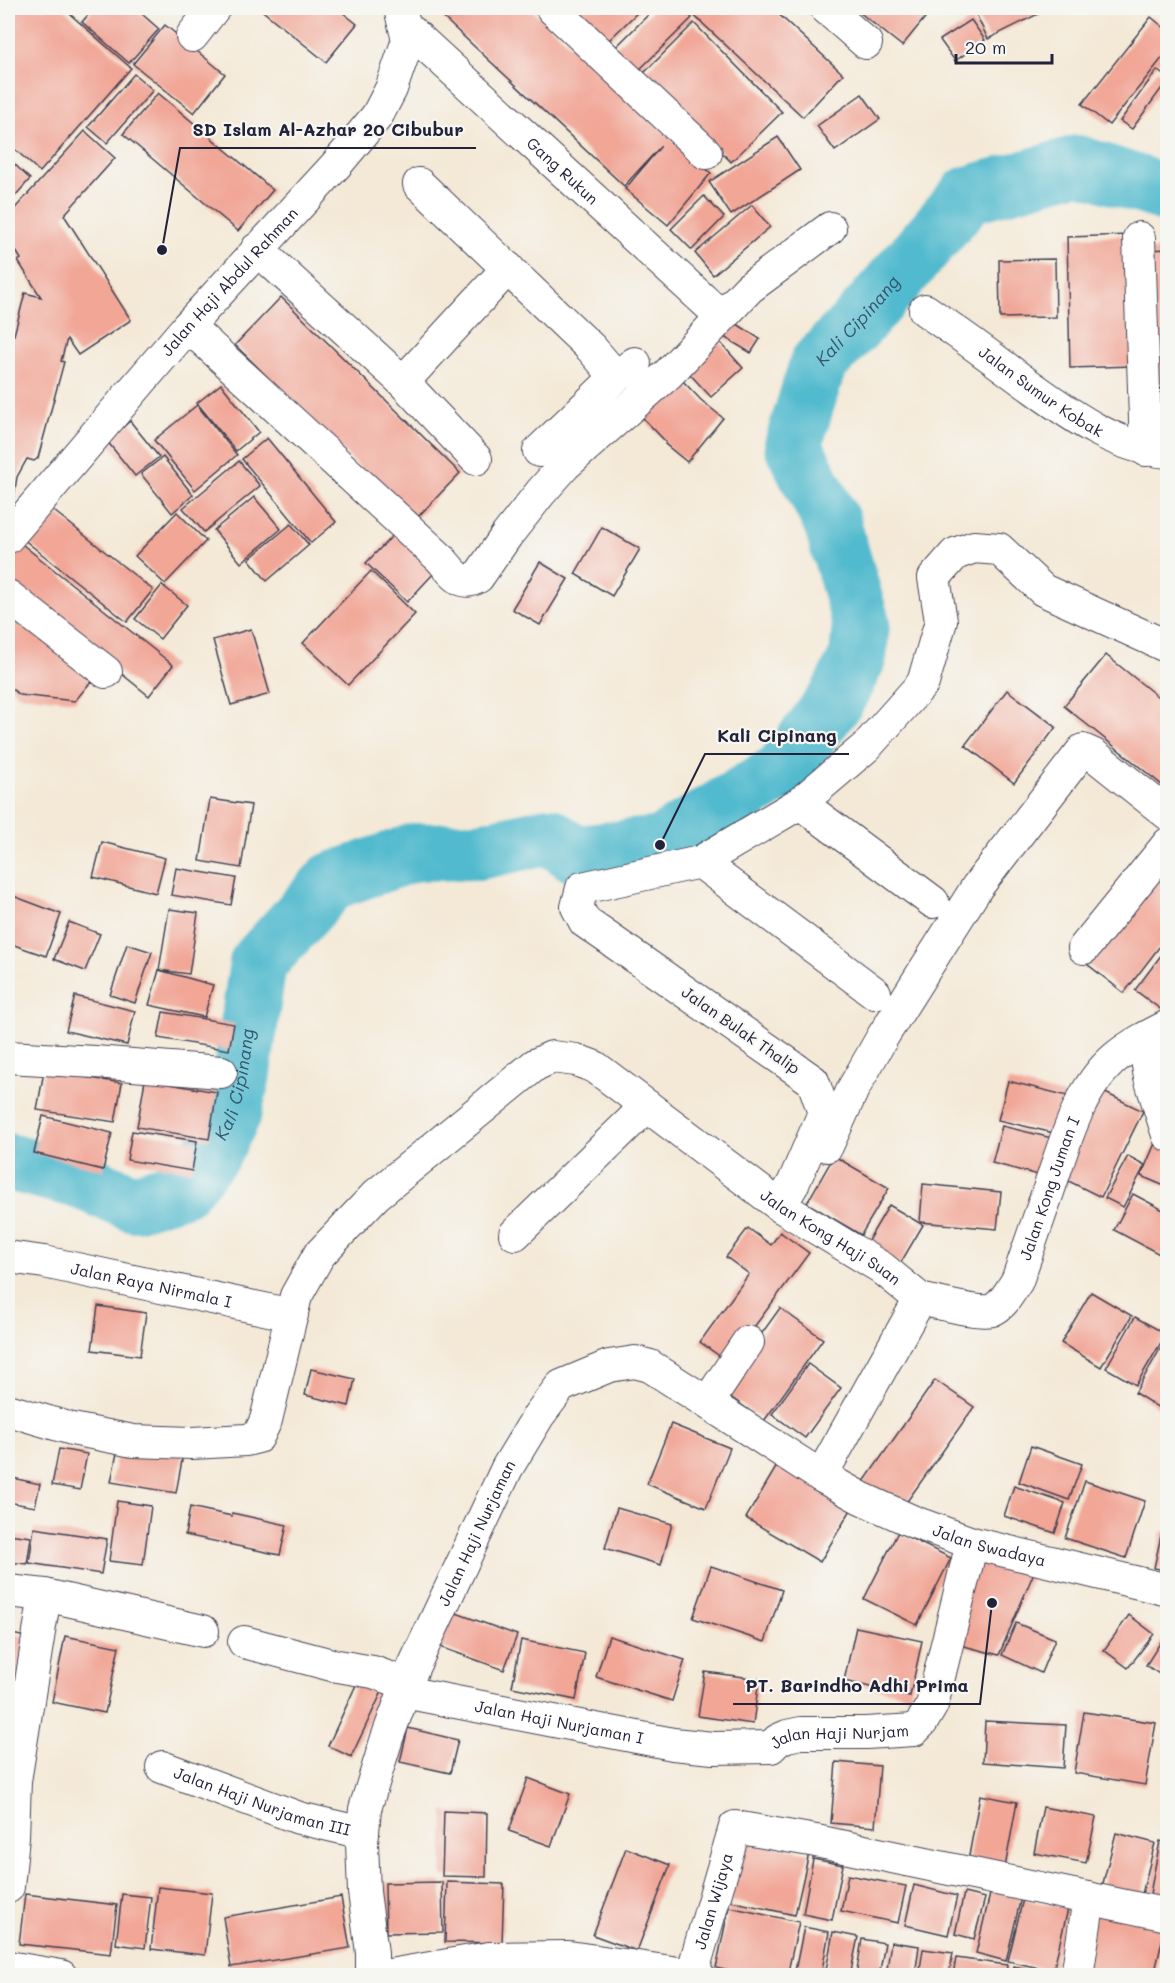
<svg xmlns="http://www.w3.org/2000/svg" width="1175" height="1983" font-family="Mali,sans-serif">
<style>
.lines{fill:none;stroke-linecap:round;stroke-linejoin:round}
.river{stroke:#51bace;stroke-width:58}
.building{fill:#f1a696}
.minor-casing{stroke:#424052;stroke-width:34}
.minor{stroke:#fff;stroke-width:32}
.labels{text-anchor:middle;stroke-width:4.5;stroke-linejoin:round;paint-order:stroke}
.street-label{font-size:16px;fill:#22223b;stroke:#f6f6f2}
.water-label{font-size:18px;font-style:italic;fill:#32576e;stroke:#f6f6f2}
.leader{fill:none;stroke:#22223b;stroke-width:2}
.callout-dot{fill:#22223b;stroke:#f6f6f2;stroke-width:2}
.callout-label{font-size:18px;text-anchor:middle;font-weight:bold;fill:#22223b;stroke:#f6f6f2;stroke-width:4.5;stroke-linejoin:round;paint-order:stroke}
</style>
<rect width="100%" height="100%" fill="#f6f6f2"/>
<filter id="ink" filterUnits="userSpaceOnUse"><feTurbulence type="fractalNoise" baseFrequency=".0167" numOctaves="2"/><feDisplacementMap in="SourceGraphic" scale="12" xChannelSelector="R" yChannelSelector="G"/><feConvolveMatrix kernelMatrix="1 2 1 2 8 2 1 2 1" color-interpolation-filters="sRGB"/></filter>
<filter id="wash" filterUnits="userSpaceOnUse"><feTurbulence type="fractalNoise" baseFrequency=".008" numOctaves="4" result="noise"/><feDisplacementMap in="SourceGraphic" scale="24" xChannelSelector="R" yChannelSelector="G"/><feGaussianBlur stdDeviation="1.35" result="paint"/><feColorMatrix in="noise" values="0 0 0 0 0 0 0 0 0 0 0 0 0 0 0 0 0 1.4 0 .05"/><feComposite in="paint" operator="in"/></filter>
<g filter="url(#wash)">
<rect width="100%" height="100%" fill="#f4e9d7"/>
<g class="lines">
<!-- river -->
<path class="river" id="s1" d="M8,1162L79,1180L134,1203L183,1188L213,1152L232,1115L241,1079L258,963L332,881L415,852L479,851L549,836L575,854L660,845L782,771L837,698L858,657L861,623L832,523L793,445L818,364L864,316L968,195L1078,164L1168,194"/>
</g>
<g id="blocks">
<!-- building -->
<g class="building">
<path d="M8,8H63L131,68L40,172L8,143Z"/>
<path d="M94,8H135L159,29L129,63L82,22Z"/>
<path d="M259,8H337L357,24L326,62Z"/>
<path d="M433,8H530L669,137L711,173L668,225L625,189L661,146L624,186Z"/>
<path d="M573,8H642L607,42Z"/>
<path d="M655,8H682L692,18L636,73L613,50Z"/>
<path d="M686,8H772L843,74L803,117Z"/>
<path d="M854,8H933L902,46Z"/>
<path d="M973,8H1045L1046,10L988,39Z"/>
<path d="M1151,17L1167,30V52L1109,125L1082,104Z"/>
<path d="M971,20L985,40L955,61L940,40Z"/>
<path d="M694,23L782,112L731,162L644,73Z"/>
<path d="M165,25L225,74L194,113L133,64Z"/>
<path d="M1157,70L1167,78V81L1132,129L1120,121Z"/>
<path d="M134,74L153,90L107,143L88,127Z"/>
<path d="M158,93L273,190L238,231L123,134Z"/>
<path d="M862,94L880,119L835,151L817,126Z"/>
<path d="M85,131L115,158L64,215L131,320L78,355L67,339L61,361L64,362L38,458L34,461L27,459L17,477L14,496L8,495V342L10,334L14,335L25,293L41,297L18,261L21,259L8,238V216Z"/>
<path d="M778,137L800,170L731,215L709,182Z"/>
<path d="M8,158L30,179L8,204Z"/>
<path d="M704,196L724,217L692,250L671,229Z"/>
<path d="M752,205L770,227L713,275L695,253Z"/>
<path d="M1130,235L1133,366L1070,368L1067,237Z"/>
<path d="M1167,249V435L1160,436L1150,250Z"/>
<path d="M1055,259L1056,317L1000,318L999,260Z"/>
<path d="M281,297L460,473L414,521L235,345Z"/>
<path d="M734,322L760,339L751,353L724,337Z"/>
<path d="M719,341L743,368L711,397L687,371Z"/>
<path d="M680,378L701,400L723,418L687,462L665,444L666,442L640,415Z"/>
<path d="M221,384L259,432L236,451L197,403Z"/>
<path d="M197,405L237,455L195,490L154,440Z"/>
<path d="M130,421L159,457L135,476L107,441Z"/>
<path d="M267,438L336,522L311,543L242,459Z"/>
<path d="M163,457L193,495L172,513L141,474Z"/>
<path d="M239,461L260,486L204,532L183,508Z"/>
<path d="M254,497L281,529L241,563L214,530Z"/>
<path d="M44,503L153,590L127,622L18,535Z"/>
<path d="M177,512L206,541L165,584L135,556Z"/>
<path d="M291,524L309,545L267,581L249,559Z"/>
<path d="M602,527L640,549L612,596L575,574Z"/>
<path d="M395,533L435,572L407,602L366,563Z"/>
<path d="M13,537L173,665L149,696L8,582V544Z"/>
<path d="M540,562L568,579L540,625L512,609Z"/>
<path d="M371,571L415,614L348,685L303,643Z"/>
<path d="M162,585L187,605L160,639L135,619Z"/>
<path d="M8,604L98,673L75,701L20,695L8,686Z"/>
<path d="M251,629L270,694L231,705L213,640Z"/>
<path d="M1106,655L1167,704V789L1064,706Z"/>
<path d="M1007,690L1056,727L1014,783L965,745Z"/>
<path d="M210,799L251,805L241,868L200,861Z"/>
<path d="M102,842L165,858L156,893L93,877Z"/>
<path d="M1167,851V937L1124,993L1082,960Z"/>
<path d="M176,868L236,878L231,905L171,895Z"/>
<path d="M8,894L61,914L46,956L8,943Z"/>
<path d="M169,909L198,913L189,974L159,970Z"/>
<path d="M69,922L100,934L85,971L54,959Z"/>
<path d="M127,944L152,952L135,1003L110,995Z"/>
<path d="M1165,950L1167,951V1014L1135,990Z"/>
<path d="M159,970L213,985L204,1017L149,1005Z"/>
<path d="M75,996L135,1011L127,1045L66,1031Z"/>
<path d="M163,1012L234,1024L229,1050L158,1038Z"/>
<path d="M44,1071L122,1083L115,1122L37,1110Z"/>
<path d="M145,1080L217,1092L209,1139L137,1127Z"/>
<path d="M1008,1081L1068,1096L1058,1134L998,1120Z"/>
<path d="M1097,1089L1143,1111L1101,1197L1056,1175Z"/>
<path d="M43,1116L112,1133L103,1170L34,1153Z"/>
<path d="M1002,1126L1056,1139L1046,1177L992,1163Z"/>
<path d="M132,1131L197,1141L192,1171L127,1160Z"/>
<path d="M1156,1141L1167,1146V1187L1141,1176Z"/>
<path d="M834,1156L889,1188L861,1235L807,1203Z"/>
<path d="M1128,1156L1145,1165L1123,1207L1105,1198Z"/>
<path d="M923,1184L1001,1192L997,1229L920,1222Z"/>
<path d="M1133,1194L1167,1212V1258L1114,1230Z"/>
<path d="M889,1205L923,1225L900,1264L866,1244Z"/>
<path d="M748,1228L771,1245L780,1232L809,1253L728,1362L700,1342L749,1274L726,1257Z"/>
<path d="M1091,1292L1132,1316L1101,1367L1061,1343Z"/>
<path d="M98,1306L146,1313L140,1356L92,1350Z"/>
<path d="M780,1308L823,1339L764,1421L721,1390Z"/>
<path d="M1135,1317L1166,1334L1136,1385L1106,1368Z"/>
<path d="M1167,1337V1413L1135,1393Z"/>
<path d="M808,1364L841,1388L805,1438L772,1414Z"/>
<path d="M311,1369L355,1379L349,1406L305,1395Z"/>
<path d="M935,1380L974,1407L901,1510L863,1483Z"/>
<path d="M671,1424L730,1448L706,1508L647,1484Z"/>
<path d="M119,1443L183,1455L176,1493L111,1482Z"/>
<path d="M1031,1446L1082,1464L1069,1500L1019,1482Z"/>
<path d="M59,1449L87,1454L80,1490L52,1485Z"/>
<path d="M778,1464L852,1508L820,1562L746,1518Z"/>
<path d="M8,1477L40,1484L35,1507L8,1502Z"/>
<path d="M1085,1481L1145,1501L1126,1558L1065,1538Z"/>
<path d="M1014,1486L1065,1503L1055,1533L1004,1516Z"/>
<path d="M117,1501L151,1506L143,1565L109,1561Z"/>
<path d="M190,1507L232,1516V1513L287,1525L280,1555L185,1535Z"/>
<path d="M617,1508L672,1524L661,1565L605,1548Z"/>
<path d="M34,1528L107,1539L101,1574L29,1563Z"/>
<path d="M1162,1531L1167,1532V1570L1154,1568Z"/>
<path d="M898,1532L951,1558L917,1625L864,1599Z"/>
<path d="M8,1534L31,1537L27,1564L8,1562Z"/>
<path d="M976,1549L1038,1563L999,1655L952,1643Z"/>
<path d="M711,1566L782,1590L765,1642L693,1618Z"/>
<path d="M448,1610L517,1635L504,1670L435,1645Z"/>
<path d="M1129,1615L1154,1634L1128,1668L1104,1650Z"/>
<path d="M1016,1623L1055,1639L1041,1673L1002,1655Z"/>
<path d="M856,1627L922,1641L910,1696L844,1681Z"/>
<path d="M1167,1632V1679L1146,1665Z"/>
<path d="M8,1633L34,1639L25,1684L8,1680Z"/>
<path d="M65,1636L119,1647L105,1713L52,1702Z"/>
<path d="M609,1636L685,1660L672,1701L596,1677Z"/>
<path d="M521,1640L585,1653L576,1700L512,1687Z"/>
<path d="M362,1672L386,1683L351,1757L328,1746Z"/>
<path d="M705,1672L759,1679L753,1724L698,1716Z"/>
<path d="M1084,1712L1156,1723L1145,1785L1074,1773Z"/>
<path d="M985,1721L1066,1725L1063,1768L983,1762Z"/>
<path d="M408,1728L458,1740L450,1773L400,1762Z"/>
<path d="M836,1762L880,1766L875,1827L831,1823Z"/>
<path d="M528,1778L570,1794L551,1846L509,1831Z"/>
<path d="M980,1795L1017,1802L1004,1873L967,1867Z"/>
<path d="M1043,1807L1096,1817L1086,1863L1034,1853Z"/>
<path d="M444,1811L487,1813L486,1877L442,1876Z"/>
<path d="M1116,1833L1155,1843L1141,1898L1102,1887Z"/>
<path d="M744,1839L809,1853L795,1915L730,1901Z"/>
<path d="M1160,1841L1167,1843V1903L1149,1899Z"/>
<path d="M626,1848L670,1865L637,1951L593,1935Z"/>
<path d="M813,1859L843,1865L832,1920L803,1914Z"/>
<path d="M848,1875L906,1886L898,1923L841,1911Z"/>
<path d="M442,1882L443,1932L386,1933L385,1883Z"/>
<path d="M447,1882L504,1884L502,1943L445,1942Z"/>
<path d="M914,1885L957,1896L948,1935L905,1925Z"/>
<path d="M158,1887L212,1893L205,1955L151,1949Z"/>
<path d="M991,1890L1021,1897L1006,1961L976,1953Z"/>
<path d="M964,1893L985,1898L974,1939L955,1934Z"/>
<path d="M25,1894L117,1905L111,1954L19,1944Z"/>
<path d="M122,1894L151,1897L145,1948L116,1944Z"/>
<path d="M341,1897L350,1948L231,1967L223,1917Z"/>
<path d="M1023,1899L1068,1909L1053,1971L1008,1961Z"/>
<path d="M729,1907L799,1922L787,1976H752L716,1968Z"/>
<path d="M1096,1912L1165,1928L1154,1976H1082Z"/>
<path d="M804,1927L829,1932L821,1976H794Z"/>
<path d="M833,1932L858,1937L850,1976H825Z"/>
<path d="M862,1939L885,1943L879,1976H856Z"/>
<path d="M891,1942L919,1946L915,1976H886Z"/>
<path d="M923,1949L953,1953L949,1976H919Z"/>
<path d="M1166,1953L1167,1976H1162Z"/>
<path d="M956,1958L1007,1965L1006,1976H953Z"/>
<path d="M1014,1966L1051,1975L1050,1976H1012Z"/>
</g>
</g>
</g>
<g filter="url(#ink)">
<use href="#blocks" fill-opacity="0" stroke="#424052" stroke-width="1.5"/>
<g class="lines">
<!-- minor casing -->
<g class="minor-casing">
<g id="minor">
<path d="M552,8L706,153"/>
<path d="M826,8L866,43"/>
<path id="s2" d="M405,26L721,316"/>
<path d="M192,36L214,8"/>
<path d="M419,184L591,348L616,377"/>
<path d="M1139,238L1146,450"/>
<path d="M257,249L403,382L476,459"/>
<path id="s3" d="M925,310C958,333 990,356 1022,380C1067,412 1111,447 1168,452"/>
<path d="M188,326L440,558C452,571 460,588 478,577L507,535L541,492L565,465L668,374L749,288L830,228"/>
<path d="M403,382L508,268"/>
<path d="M539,451L616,377L635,363"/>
<path id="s4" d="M8,537L188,326L336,165L377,116L391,89L408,40L400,8"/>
<path d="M8,596L106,672"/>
<path d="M800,803L933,902"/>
<path d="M700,862L875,993"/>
<path d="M1084,948L1168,844"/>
<path d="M1144,1039L1150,1078L1168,1135"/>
<path d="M8,1057L95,1062L221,1072"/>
<path d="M827,1146L853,1089L883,1036L977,887L1083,750L1094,755L1168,814"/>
<path d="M780,1206L793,1184L824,1113L813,1081L585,922L577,907L582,888L700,862L800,803L866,747L923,683L941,621L934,578L955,554L974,547L999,549L1043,590L1168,647"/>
<path d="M515,1234L647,1106"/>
<path id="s5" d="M8,1257L44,1262L292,1315"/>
<path id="s6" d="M920,1299C933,1302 981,1314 992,1310C1004,1305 1010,1291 1017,1281C1028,1249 1039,1218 1050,1186C1065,1142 1079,1088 1116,1057C1132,1044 1150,1035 1168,1026"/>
<path d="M708,1402L748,1342"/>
<path id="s7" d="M8,1410L72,1429L133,1441L192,1443L246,1440L258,1437L266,1420L296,1296L319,1255L376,1195L535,1065L552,1057L576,1060L595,1067L780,1206L882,1268L920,1299L821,1476"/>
<path d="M8,1591L45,1595L203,1631"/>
<path d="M244,1642L332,1665L373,1672L407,1684"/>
<path id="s8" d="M404,1692L673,1744L713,1748L771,1747L778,1740L787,1736L801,1733H866L914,1730L922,1722L932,1705L972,1543"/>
<path id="s9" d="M162,1767L299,1818L363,1833"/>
<path d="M8,1887L13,1837L15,1781L45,1595"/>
<path d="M8,1967L61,1976"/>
<path id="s10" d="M692,1974L735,1827L816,1841L1168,1915"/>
<path id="s11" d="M372,1976V1953L364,1892L362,1843L365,1809L387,1738L413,1668L507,1468L539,1415L561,1386L609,1366L635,1362L650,1366L821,1476L861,1498L914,1522L972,1543L1168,1590"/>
<path d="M384,1976L489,1958L569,1957L699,1976"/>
<path d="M1077,1976L1089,1898"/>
</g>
</g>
<!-- minor -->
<use href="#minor" class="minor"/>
</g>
</g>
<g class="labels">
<!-- street labels -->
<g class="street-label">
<text dy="6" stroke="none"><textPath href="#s2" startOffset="214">Gang Rukun</textPath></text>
<text dy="6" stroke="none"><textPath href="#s4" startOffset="338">Jalan Haji Abdul Rahman</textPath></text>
<text dy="6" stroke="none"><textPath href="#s3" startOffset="142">Jalan Sumur Kobak</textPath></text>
<text transform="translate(741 1030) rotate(35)" y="6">Jalan Bulak Thalip</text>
<text dy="6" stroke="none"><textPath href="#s6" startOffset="210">Jalan Kong Juman I</textPath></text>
<text dy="6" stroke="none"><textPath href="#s7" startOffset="1090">Jalan Kong Haji Suan</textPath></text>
<text dy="6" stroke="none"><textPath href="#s5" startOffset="146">Jalan Raya Nirmala I</textPath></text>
<text dy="6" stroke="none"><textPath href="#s11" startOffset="466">Jalan Haji Nurjaman</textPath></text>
<text dy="6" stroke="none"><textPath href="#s11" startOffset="1116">Jalan Swadaya</textPath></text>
<text dy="6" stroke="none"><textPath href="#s8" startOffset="158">Jalan Haji Nurjaman I</textPath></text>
<text dy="6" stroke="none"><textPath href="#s8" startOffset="444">Jalan Haji Nurjam</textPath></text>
<text dy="6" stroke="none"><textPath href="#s9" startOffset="106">Jalan Haji Nurjaman III</textPath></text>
<text dy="6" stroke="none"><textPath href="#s10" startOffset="76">Jalan Wijaya</textPath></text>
</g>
<!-- water labels -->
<g class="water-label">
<text dy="6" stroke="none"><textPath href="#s1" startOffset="1527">Kali Cipinang</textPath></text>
<text dy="6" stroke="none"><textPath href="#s1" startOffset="303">Kali Cipinang</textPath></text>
</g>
</g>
<!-- callouts -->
<path class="leader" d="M162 250L180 148H476M660 845L705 754H849M992 1603L980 1704H733"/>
<g class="callout-dot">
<circle cx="162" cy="250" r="6"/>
<circle cx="660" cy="845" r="6"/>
<circle cx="992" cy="1603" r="6"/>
</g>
<g class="callout-label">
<text x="328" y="136">SD Islam Al-Azhar 20 Cibubur</text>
<text x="777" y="742">Kali Cipinang</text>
<text x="857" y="1692">PT. Barindho Adhi Prima</text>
</g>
<!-- margin -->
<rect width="1175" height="1983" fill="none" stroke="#f6f6f2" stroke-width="30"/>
<!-- scale -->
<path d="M956 54v9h96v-9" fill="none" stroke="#22223b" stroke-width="3"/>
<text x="965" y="54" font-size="18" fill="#22223b" stroke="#f6f6f2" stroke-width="4.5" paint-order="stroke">20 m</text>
</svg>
